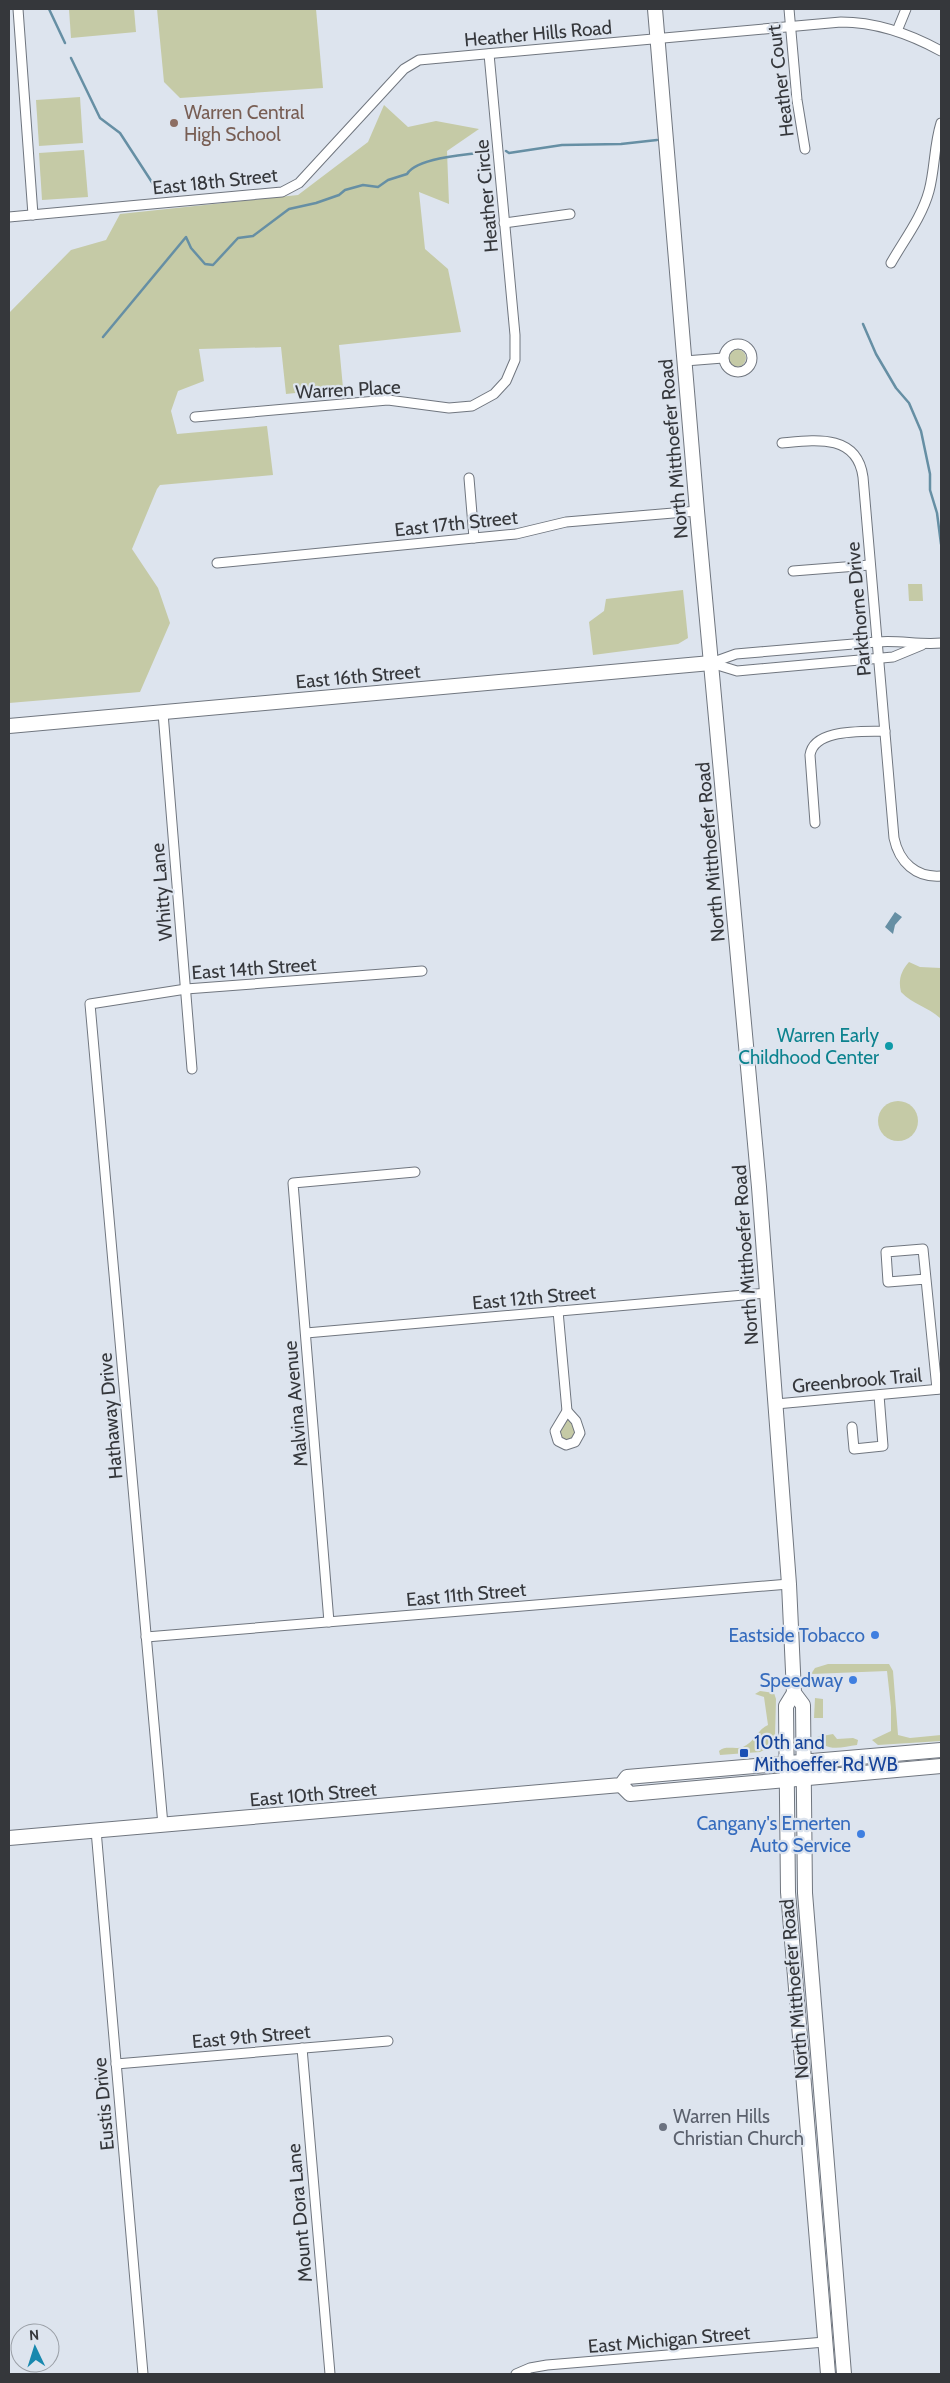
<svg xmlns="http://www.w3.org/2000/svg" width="950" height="2383" font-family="Cabin,sans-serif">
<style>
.green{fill:#c5caa6}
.water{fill:#668fa4}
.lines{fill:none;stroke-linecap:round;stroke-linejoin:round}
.stream{stroke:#668fa4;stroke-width:2.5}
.street-casing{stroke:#70767f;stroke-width:11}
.secondary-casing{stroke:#70767f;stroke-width:16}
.street{stroke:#fff;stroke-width:9}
.secondary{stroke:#fff;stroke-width:14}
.education-dot{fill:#8d6e63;stroke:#dde4ee;stroke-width:2}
.culture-dot{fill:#0f9aa8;stroke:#dde4ee;stroke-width:2}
.shop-dot{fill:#3f7fe0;stroke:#dde4ee;stroke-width:2}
.transit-dot{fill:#1a4fb4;stroke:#dde4ee;stroke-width:2}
.worship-dot{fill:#6b7280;stroke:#dde4ee;stroke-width:2}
.labels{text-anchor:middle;stroke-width:4.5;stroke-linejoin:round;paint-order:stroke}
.street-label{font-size:19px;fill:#35373b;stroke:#dde4ee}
.education-label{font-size:19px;fill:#785e54;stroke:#dde4ee;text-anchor:start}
.culture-label{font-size:19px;fill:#0d838f;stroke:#dde4ee;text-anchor:end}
.shop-label{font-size:19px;fill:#366cbe;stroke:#dde4ee;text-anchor:end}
.transit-label{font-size:19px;fill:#164399;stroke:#dde4ee;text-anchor:start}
.worship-label{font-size:19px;fill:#5b616d;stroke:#dde4ee;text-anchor:start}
</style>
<rect width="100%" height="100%" fill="#dde4ee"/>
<!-- green -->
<g class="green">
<path d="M69,9H134L136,32L71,38Z"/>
<path d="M157,9H316L323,88L180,98L164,82Z"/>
<path d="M80,97L83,143L39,146L36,100Z"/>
<path d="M384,105L408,127L436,121L479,129L447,151L449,204L419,192L425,249L448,269L461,332L339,345L343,388L286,394L281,347L199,349L204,381L178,391L171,411L177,434L267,426L273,475L160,485L157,489L132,549L158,588L170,623L140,692L9,703V313L71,250L106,240L120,214L298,195L368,142Z"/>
<path d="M84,150L88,197L42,200L39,153Z"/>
<circle cx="737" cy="358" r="9"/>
<path d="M908,584H922L923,601H909Z"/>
<path d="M683,590L688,638L678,644L593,655L589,622L604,611L606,599Z"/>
<path d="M909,962L920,967L941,968V1019C929,1007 913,1005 901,992C898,980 901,971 909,962Z"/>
<circle cx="898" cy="1121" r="20"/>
<path d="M567,1415C573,1423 579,1430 572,1440L565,1441L560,1437L559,1431Z"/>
<path d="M828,1664H889L893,1671L898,1735L910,1738L941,1735V1741L878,1745L872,1740L891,1731V1707L887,1671L811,1674L815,1668Z"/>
<path d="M760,1691L774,1693L776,1699L775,1737L768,1748L760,1752L720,1755L719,1751C726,1745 735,1750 743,1747C755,1742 757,1730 768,1725L764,1697L755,1694Z"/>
<path d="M815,1698L823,1699V1718H814Z"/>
<path d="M833,1734L837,1739L853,1738L858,1740L857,1745C842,1747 825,1753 817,1737Z"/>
</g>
<!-- water -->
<path class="water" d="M895,912L902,917L895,925L893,934L885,927Z"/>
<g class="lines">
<!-- stream -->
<g class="stream">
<path d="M49,9L65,43"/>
<path d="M71,58L100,118L120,133L157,190"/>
<path d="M506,151L509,153L562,145L621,144L657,140"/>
<path d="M863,324L876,354L896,388L909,403L921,431L930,474V490L937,513L941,544"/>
<path d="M103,337L186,237L191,248L205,264L213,265L238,238L253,236L289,209L316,203L339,195L345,190L363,185L378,187L388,180L407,174C417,157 471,154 490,152"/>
</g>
<!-- street casing -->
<g class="street-casing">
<g id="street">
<path d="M18,9L33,215"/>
<path d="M789,9L797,100L805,149"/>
<path d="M897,31L906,9"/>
<path d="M9,217L282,192L299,183L404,69L419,60L841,22C877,22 910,34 941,51"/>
<path d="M504,223L570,214"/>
<path d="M891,263C904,240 922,217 929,191C935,169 934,145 941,123"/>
<circle cx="738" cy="358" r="14"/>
<path d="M685,361L723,358"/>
<path d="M195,417L388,400L449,408L472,406L494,394L506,381L515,360V335L489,54"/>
<path d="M782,443C814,440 857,433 863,477L894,838C899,862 916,878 941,876"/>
<path d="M469,478L474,538"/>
<path d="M217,563L516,534L566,522L697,511"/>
<path d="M793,571L870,565"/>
<path d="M711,663L736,654L877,642C899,640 919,645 941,643"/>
<path d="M711,663L737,671L893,657L922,645"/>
<path d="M163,713L192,1069"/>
<path d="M815,823L810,755C814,728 863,732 885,731"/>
<path d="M926,1279L888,1282L886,1252L923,1249L937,1389"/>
<path d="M558,1311L567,1411"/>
<path d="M306,1333L766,1293"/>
<path d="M776,1404L941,1389"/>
<path d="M567,1411L576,1421L580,1433L575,1442L566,1445L558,1441L555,1431Z"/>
<path d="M852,1427L854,1449L883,1446L879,1395"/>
<path d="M329,1622L293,1183L415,1172"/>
<path d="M146,1637L789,1584"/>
<path d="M163,1825L90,1004L186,989L422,971"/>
<path d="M96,1830L143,2374"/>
<path d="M302,2048L330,2374"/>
<path d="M116,2064L388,2041"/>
<path d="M516,2374L530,2368L547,2365L825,2342"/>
</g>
</g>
<!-- secondary casing -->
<g class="secondary-casing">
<g id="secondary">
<path d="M655,9L697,511L759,1187L789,1584L794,1693L803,1705L805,1893L844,2374"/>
<path d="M9,726L711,663"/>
<path d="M794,1693L786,1706L788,1892L828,2374"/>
<path d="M621,1785L630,1794L941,1766"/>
<path d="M9,1838L621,1785L627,1777L941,1750"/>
</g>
</g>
<!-- street -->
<use href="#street" class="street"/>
<!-- secondary -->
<use href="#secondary" class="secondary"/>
</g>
<!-- markers -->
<circle class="education-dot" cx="174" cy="123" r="5"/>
<circle class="culture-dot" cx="889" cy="1046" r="5"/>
<g class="shop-dot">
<circle cx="875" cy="1635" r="5"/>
<circle cx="853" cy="1680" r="5"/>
<circle cx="861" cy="1834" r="5"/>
</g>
<rect class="transit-dot" x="739" y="1748" width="10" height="10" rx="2.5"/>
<circle class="worship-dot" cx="663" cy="2127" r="5"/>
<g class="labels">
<!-- street labels -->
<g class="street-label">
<text transform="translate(538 33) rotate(-5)" y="7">Heather Hills Road</text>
<text transform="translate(780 81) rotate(-97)" y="7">Heather Court</text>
<text transform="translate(215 181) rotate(-6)" y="7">East 18th Street</text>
<text transform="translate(486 196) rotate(-95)" y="7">Heather Circle</text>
<text transform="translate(348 389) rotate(-3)" y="7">Warren Place</text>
<text transform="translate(673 449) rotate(-95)" y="7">North Mitthoefer Road</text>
<text transform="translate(456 523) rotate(-6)" y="7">East 17th Street</text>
<text transform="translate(858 609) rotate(-95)" y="7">Parkthorne Drive</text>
<text transform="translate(358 676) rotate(-5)" y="7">East 16th Street</text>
<text transform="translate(710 852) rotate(-95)" y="7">North Mitthoefer Road</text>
<text transform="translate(161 892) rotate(-95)" y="7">Whitty Lane</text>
<text transform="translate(254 968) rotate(-4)" y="7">East 14th Street</text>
<text transform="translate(745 1255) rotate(-94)" y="7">North Mitthoefer Road</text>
<text transform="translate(534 1297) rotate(-5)" y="7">East 12th Street</text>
<text transform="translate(857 1380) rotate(-5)" y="7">Greenbrook Trail</text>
<text transform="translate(295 1404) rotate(-95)" y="7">Malvina Avenue</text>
<text transform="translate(110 1416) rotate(-95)" y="7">Hathaway Drive</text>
<text transform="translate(466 1594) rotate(-5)" y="7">East 11th Street</text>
<text transform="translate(313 1794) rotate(-5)" y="7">East 10th Street</text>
<text transform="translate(794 1989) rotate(-95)" y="7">North Mitthoefer Road</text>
<text transform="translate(251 2036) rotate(-5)" y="7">East 9th Street</text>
<text transform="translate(103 2104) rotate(-95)" y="7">Eustis Drive</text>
<text transform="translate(299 2213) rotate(-95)" y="7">Mount Dora Lane</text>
<text transform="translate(669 2339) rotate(-5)" y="7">East Michigan Street</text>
</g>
<!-- education labels -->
<g class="education-label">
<text x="184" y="119">Warren Central<tspan x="184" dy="22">High School</tspan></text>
</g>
<!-- culture labels -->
<g class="culture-label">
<text x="879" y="1042">Warren Early<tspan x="879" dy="22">Childhood Center</tspan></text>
</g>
<!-- shop labels -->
<g class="shop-label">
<text x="865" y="1642">Eastside Tobacco</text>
<text x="843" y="1687">Speedway</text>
<text x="851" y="1830">Cangany's Emerten<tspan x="851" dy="22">Auto Service</tspan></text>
</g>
<!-- transit labels -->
<g class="transit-label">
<text x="754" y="1749">10th and<tspan x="754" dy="22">Mithoeffer Rd WB</tspan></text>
</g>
<!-- worship labels -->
<g class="worship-label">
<text x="673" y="2123">Warren Hills<tspan x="673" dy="22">Christian Church</tspan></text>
</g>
</g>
<!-- border -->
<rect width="950" height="2383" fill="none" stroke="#35373b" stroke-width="20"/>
<!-- north arrow -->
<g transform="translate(35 2348) rotate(356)"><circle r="24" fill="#dde4ee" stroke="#9a9fa6"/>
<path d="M0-4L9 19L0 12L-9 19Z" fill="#1888ae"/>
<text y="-8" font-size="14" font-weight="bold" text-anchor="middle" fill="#35373b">N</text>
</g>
</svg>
